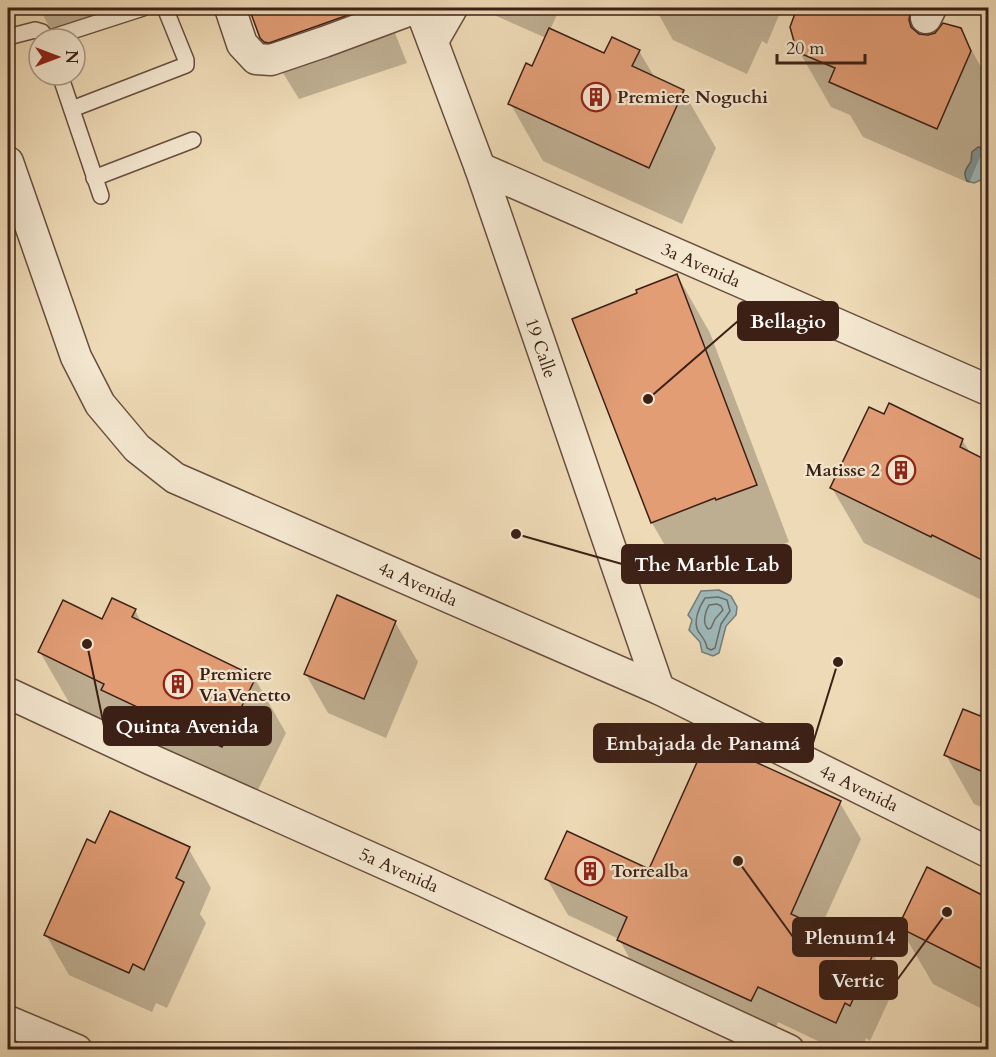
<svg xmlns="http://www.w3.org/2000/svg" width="996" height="1057" font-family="Cardo,serif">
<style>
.water{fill:#9eb8b8;stroke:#777b77;stroke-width:1.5}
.shadow{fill:#0003}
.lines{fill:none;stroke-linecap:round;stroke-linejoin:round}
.shore{stroke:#6d6c67;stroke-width:1.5}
.building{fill:#e29d75;stroke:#3c2016;stroke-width:1.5}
.service-casing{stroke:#684e3e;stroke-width:18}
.minor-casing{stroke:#684e3e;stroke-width:33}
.service{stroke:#f4e7d0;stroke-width:15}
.minor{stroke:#f4e7d0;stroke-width:30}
.labels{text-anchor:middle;stroke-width:4.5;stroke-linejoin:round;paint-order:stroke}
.poi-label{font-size:18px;font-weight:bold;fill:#3c2016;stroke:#f4e7d0;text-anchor:start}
.street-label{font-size:18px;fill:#3c2016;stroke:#f4e7d0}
.leader{fill:none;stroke:#3c2016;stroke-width:2}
.callout-dot{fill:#3c2016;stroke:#f4e7d0;stroke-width:2}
.callout{fill:#3c2016;stroke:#3c2016;stroke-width:2}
.callout-label{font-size:20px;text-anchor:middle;font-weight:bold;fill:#fff}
</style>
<rect width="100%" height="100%" fill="#eedab6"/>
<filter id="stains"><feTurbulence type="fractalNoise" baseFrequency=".00333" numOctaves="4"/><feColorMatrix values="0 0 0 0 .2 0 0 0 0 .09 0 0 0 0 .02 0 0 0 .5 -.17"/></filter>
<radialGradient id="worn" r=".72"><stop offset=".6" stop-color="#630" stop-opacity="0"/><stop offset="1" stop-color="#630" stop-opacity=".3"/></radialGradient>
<!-- water -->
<g class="water">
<path d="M978,147L988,150V177L974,183L967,181C962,171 967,169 971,161C972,158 971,155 972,152Z"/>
<path d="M719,590L731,596L737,607L736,615L726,626L719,653L713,656L702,652L700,642L689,630L692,620L688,615L701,591Z"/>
</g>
<!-- shadow -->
<g class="shadow">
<path d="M39,8H146L147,11L75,39H67L54,35Z"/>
<path d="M250,8H385L407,63L299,99L261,37Z"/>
<path d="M478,8H560L550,30L605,55L639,51L655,78L683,91L716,148L682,224L543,161L510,103L533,68L546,38Z"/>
<path d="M655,8H779L777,11L779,15L767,44L762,41L747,74L673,40Z"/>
<path d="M798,8H888L909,14L921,36L928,37L960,29L988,80V138L969,183L863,137L850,115L831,107L799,51L792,27Z"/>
<path d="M677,275L710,333L789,542L750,557L749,555L685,580L652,523L639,294Z"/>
<path d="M885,416L962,440L971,454L988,463V603L864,543L832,488Z"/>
<path d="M135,610L142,624L255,679L286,733L253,800L71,706L40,652L102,621Z"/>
<path d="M395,622L418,662L386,738L328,713L305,673Z"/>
<path d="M988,692V810L974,804L946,755L978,717Z"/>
<path d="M708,742L840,803L861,839L820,929L873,954L894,989L870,1041L866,1038L861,1050H837L778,1022L772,1036L639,976L619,939L568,915L547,879L650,871Z"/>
<path d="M96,845L188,848L211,888L200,914L206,923L167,1008L156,1003L152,1012L69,975L46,935Z"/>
<path d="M927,869L988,900V1012L933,984L899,926Z"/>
</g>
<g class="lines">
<!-- shore -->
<g class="shore">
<path d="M718,597L727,600L730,611L721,624L715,648L711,650L707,648C706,640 702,637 698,631C693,621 699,607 705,598Z"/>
<path d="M717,604L721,606L723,610L715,619L711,628L708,629C702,623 705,612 709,605Z"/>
</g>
</g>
<!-- building -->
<g class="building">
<path d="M249,8H368L269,43L264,42L260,38Z"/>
<path d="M797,8H893L910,13L909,20L911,27L919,34L928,35L935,33L943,23L961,28L971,51L937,129L829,82L835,68L797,52L790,27Z"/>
<path d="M549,28L604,53L612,37L640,50L632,66L684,90L649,168L508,104L526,63L532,66Z"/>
<path d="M677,274L757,485L716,500L715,498L651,523L572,319L637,293L636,290Z"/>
<path d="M889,403L963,439L960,447L988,461V563L932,535L931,537L830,488L869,407L884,414Z"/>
<path d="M337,595L396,621L364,699L304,674Z"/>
<path d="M112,598L136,609L132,617L256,677L222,747L101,690L104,684L38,652L63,600L102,619Z"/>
<path d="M963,709L988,719V774L944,755Z"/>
<path d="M707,740L841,801L791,914L874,952L850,1006L845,1003L836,1023L758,987L751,1001L617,940L627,917L545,879L567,831L649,869Z"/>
<path d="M110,811L190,847L176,878L184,882L144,970L133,964L129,973L44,935L87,839L95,843Z"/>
<path d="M927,867L988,898V972L898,927Z"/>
</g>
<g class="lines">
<!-- service casing -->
<g class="service-casing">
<g id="service">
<path d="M8,37L35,30L42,32L47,39"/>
<path d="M47,39L143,8"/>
<path d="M60,75L101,196"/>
<path d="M72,109L186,65V60L165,8"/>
<path d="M94,178L193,140"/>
</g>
</g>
<!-- minor casing -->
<g class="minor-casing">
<g id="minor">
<path d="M230,8L242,44L256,59L271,60L324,42L416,8"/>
<path d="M420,8L480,168L659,689"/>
<path d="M926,18L931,8"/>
<path d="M433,41L452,8"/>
<path d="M8,162L76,357L100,404L137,448L175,478L659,689L988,852"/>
<path d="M480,168L988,390"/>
<path d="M8,693L152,760L421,880L789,1050"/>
<path d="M8,1021L77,1050"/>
</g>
</g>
<!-- service -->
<use href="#service" class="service"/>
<!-- minor -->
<use href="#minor" class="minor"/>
</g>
<!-- icons -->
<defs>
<g id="building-ring" transform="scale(1.5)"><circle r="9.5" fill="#f4e7d0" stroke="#8f2418" stroke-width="1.5"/><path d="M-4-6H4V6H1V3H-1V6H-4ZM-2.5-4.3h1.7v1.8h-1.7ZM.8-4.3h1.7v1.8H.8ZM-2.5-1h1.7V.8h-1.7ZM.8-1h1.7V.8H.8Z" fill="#8f2418"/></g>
</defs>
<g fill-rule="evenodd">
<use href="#building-ring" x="596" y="97"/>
<use href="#building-ring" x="901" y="470"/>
<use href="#building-ring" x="178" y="684"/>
<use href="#building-ring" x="590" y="871"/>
</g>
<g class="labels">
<!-- poi labels -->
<g class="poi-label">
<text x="617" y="103">Premiere Noguchi</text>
<text x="880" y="476" text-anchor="end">Matisse 2</text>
<text x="199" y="680">Premiere<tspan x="199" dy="21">ViaVenetto</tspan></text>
<text x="611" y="877">Torrealba</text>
</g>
<!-- street labels -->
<g class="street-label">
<text transform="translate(701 265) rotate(24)" y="6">3a Avenida</text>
<text transform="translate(541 348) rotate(71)" y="6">19 Calle</text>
<text transform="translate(418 584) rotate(24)" y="6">4a Avenida</text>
<text transform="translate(859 788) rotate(26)" y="6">4a Avenida</text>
<text transform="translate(399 870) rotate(24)" y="6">5a Avenida</text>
</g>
</g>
<!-- callouts -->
<path class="leader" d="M648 399L738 321M516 534L622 564M87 644L104 726M838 662L813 743M738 861L793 937M947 912L897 980"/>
<g class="callout-dot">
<circle cx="648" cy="399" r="6"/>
<circle cx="516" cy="534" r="6"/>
<circle cx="87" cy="644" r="6"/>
<circle cx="838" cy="662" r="6"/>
<circle cx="738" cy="861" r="6"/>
<circle cx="947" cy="912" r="6"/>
</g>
<g class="callout">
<rect x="738" y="302" width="100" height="38" rx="6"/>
<rect x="622" y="545" width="169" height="38" rx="6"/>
<rect x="104" y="707" width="167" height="38" rx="6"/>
<rect x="594" y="724" width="219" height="38" rx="6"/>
<rect x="793" y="918" width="114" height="38" rx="6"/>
<rect x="820" y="961" width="77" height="38" rx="6"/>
</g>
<g class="callout-label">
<text x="788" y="328">Bellagio</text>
<text x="707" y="571">The Marble Lab</text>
<text x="187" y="733">Quinta Avenida</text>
<text x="703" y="750">Embajada de Panamá</text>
<text x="850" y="944">Plenum14</text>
<text x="858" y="987">Vertic</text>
</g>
<!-- margin -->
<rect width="996" height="1057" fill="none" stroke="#eedab6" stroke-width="30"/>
<rect x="9" y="9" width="978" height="1039" fill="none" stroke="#3c2016" stroke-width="3"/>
<rect x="15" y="15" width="966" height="1027" fill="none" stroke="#3c2016" stroke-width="1.5"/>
<!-- north arrow -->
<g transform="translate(57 57) rotate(90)"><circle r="28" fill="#f4e7d0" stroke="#aa9786" stroke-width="1.5"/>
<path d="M0-4.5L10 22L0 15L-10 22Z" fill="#8f2418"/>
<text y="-9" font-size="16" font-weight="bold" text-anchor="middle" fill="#3c2016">N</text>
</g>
<!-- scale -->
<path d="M777 54v9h88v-9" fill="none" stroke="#3c2016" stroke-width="3"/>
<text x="786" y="54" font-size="18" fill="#3c2016" stroke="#f4e7d0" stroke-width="4.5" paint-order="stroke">20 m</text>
<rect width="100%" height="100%" filter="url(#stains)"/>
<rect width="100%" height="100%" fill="url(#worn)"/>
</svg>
